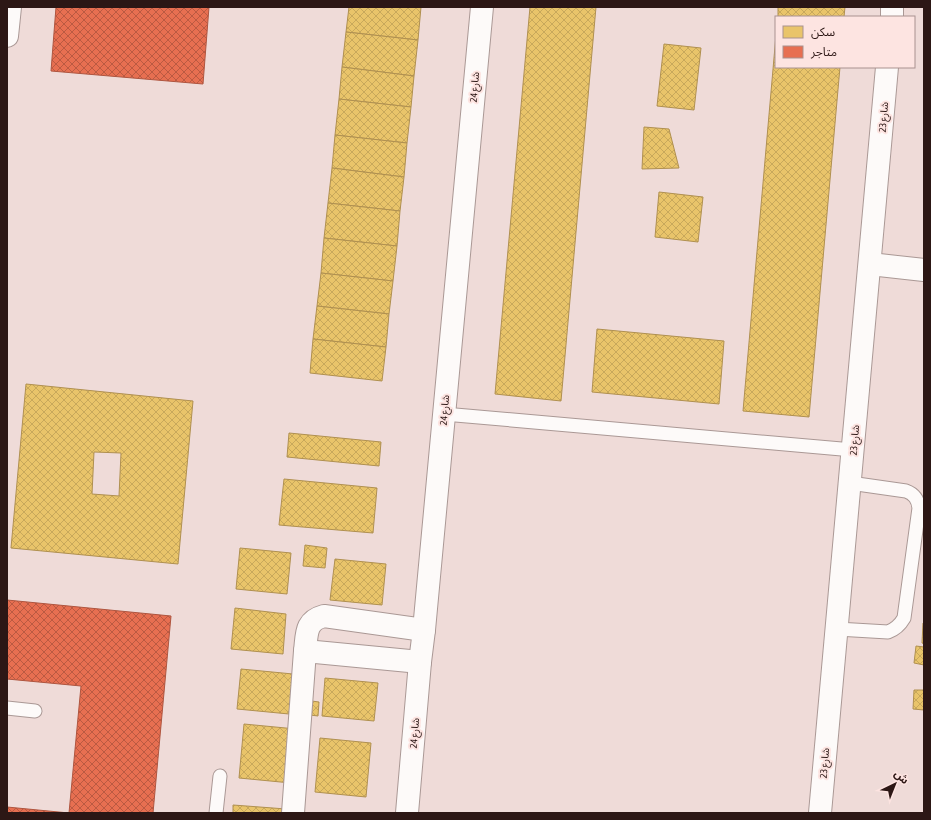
<svg xmlns="http://www.w3.org/2000/svg" width="931" height="820" font-family="'Asap Condensed','Noto Sans Arabic',sans-serif">
<style>
.homes{fill:url(#homes-cross-hatch);stroke:#b09050;fill-rule:evenodd}
.shops{fill:url(#shops-cross-hatch);stroke:#af553f}
.lines{fill:none;stroke-linecap:round;stroke-linejoin:round}
.service-casing{stroke:#aa9895;stroke-width:15}
.minor-casing{stroke:#aa9895;stroke-width:24}
.tertiary-casing{stroke:#aa9895;stroke-width:24}
.service{stroke:#fdfaf9;stroke-width:13}
.minor{stroke:#fdfaf9;stroke-width:22}
.tertiary{stroke:#fdfaf9;stroke-width:22}
.labels{text-anchor:middle;stroke-width:4;stroke-linejoin:round;paint-order:stroke}
.street-label{font-size:10px;fill:#2c1715;stroke:#fde4e1}
</style>
<defs>
<pattern id="homes-cross-hatch" width="8" height="8" patternUnits="userSpaceOnUse"><rect width="8" height="8" fill="#e9c46a"/><path d="M0 0l8 8M0 8l8-8" fill="none" stroke="#c8a85b"/></pattern>
<pattern id="shops-cross-hatch" width="8" height="8" patternUnits="userSpaceOnUse"><rect width="8" height="8" fill="#e76f51"/><path d="M0 0l8 8M0 8l8-8" fill="none" stroke="#bb5a42"/></pattern>
</defs>
<rect width="100%" height="100%" fill="#efdbd8"/>
<!-- homes -->
<g class="homes">
<path d="M349,7H421L418,40L346,32Z"/>
<path d="M530,7H596L561,401L495,394Z"/>
<path d="M778,7H845L844,17H778Z"/>
<path d="M346,32L418,40L414,76L342,67Z"/>
<path d="M776,35V67H840L809,417L743,411Z"/>
<path d="M664,44L701,48L694,110L657,106Z"/>
<path d="M342,67L414,76L411,107L339,99Z"/>
<path d="M339,99L411,107L407,143L335,135Z"/>
<path d="M644,127L669,129L679,168L642,169Z"/>
<path d="M335,135L407,143L404,177L332,168Z"/>
<path d="M332,168L404,177L400,211L328,203Z"/>
<path d="M659,192L703,197L698,242L655,237Z"/>
<path d="M328,203L400,211L397,246L324,238Z"/>
<path d="M324,238L397,246L393,281L321,273Z"/>
<path d="M321,273L393,281L389,314L317,306Z"/>
<path d="M317,306L389,314L386,347L313,339Z"/>
<path d="M597,329L724,341L719,404L592,392Z"/>
<path d="M313,339L386,347L382,381L310,373Z"/>
<path d="M26,384L193,401L178,564L11,548ZM94,452L121,453L119,496L92,494Z"/>
<path d="M289,433L381,442L379,466L287,457Z"/>
<path d="M284,479L377,488L373,533L279,525Z"/>
<path d="M305,545L327,548L325,568L303,566Z"/>
<path d="M240,548L291,553L287,594L236,589Z"/>
<path d="M335,559L386,564L382,605L330,600Z"/>
<path d="M235,608L286,614L283,654L231,649Z"/>
<path d="M923,623H924V644L922,643Z"/>
<path d="M916,646L924,647V665L914,663Z"/>
<path d="M241,669L293,674L289,714L237,709Z"/>
<path d="M325,678L378,683L374,721L322,716Z"/>
<path d="M914,690H924V710L913,709Z"/>
<path d="M304,700L319,702L318,716L302,714Z"/>
<path d="M244,724L296,729L291,783L239,778Z"/>
<path d="M320,738L371,743L366,797L315,792Z"/>
<path d="M233,805L286,809V813H233Z"/>
</g>
<!-- shops -->
<g class="shops">
<path d="M56,7H209L203,84L51,71Z"/>
<path d="M7,600L171,616L153,813H7V807L69,813L81,686L7,679Z"/>
</g>
<g class="lines">
<!-- service casing -->
<g class="service-casing">
<g id="service">
<path d="M444,414L853,450"/>
<path d="M837,629L888,632C896,629 900,625 904,618L919,508C918,499 914,494 906,491L850,483"/>
<path d="M7,708L35,711"/>
<path d="M216,813L220,776"/>
</g>
</g>
<!-- minor casing -->
<g class="minor-casing">
<g id="minor">
<path d="M892,17V7"/>
<path d="M870,264L924,270"/>
<path d="M305,651L420,662"/>
<path d="M293,813L305,651C307,634 305,621 324,616L424,630"/>
<path d="M407,813L420,662L424,630L482,7"/>
<path d="M820,813L887,67"/>
</g>
</g>
<!-- tertiary casing -->
<g class="tertiary-casing">
<path id="tertiary" d="M7,36L10,7"/>
</g>
<!-- service -->
<use href="#service" class="service"/>
<!-- minor -->
<use href="#minor" class="minor"/>
<!-- tertiary -->
<use href="#tertiary" class="tertiary"/>
</g>
<g class="labels">
<!-- street labels -->
<g class="street-label">
<text transform="translate(474 87) rotate(-85)" y="4">شارع 24</text>
<text transform="translate(883 117) rotate(-85)" y="4">شارع 23</text>
<text transform="translate(444 410) rotate(-85)" y="4">شارع 24</text>
<text transform="translate(854 440) rotate(-85)" y="4">شارع 23</text>
<text transform="translate(414 733) rotate(-85)" y="4">شارع 24</text>
<text transform="translate(824 763) rotate(-85)" y="4">شارع 23</text>
</g>
</g>
<!-- border -->
<rect width="931" height="820" fill="none" stroke="#2c1715" stroke-width="16"/>
<!-- legend -->
<rect x="775" y="16" width="140" height="52" fill="#fde4e1" stroke="#a9928f"/>
<rect x="783" y="26" width="20" height="12" fill="#e9c46a" stroke="#a9928f"/>
<text x="811" y="36" font-size="12" fill="#2c1715">سكن</text>
<rect x="783" y="46" width="20" height="12" fill="#e76f51" stroke="#a9928f"/>
<text x="811" y="56" font-size="12" fill="#2c1715">متاجر</text>
<!-- north arrow -->
<g transform="translate(895 784) rotate(43)" stroke="#fde4e1" stroke-width="3" paint-order="stroke">
<path d="M0-3L7 15L0 10L-7 15Z" fill="#2c1715"/>
<text y="-6" font-size="11" font-weight="bold" text-anchor="middle" fill="#2c1715">ش</text>
</g>
</svg>
